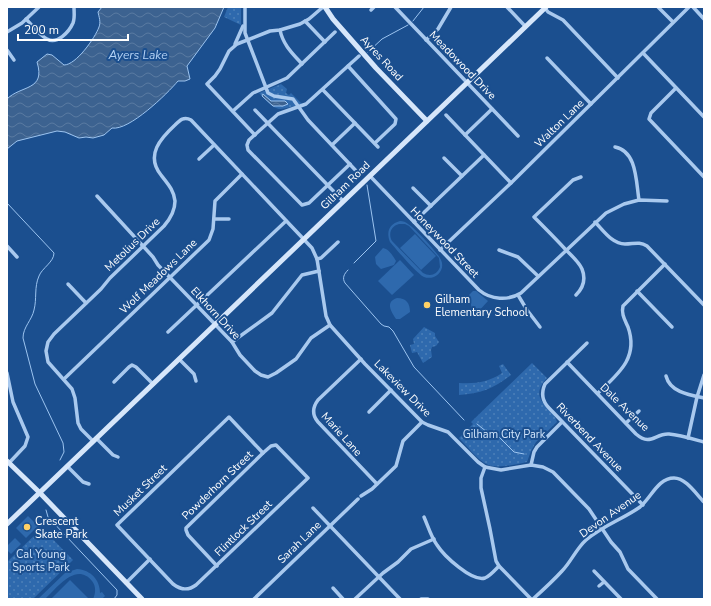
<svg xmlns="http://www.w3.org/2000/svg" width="711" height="606" font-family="'Nunito Sans',sans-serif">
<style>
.grass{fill:#2e69ad;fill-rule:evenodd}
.park{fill:url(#park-dots)}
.water{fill:url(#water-waves);stroke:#9cc4f0}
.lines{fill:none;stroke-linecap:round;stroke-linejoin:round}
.stream{stroke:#9cc4f0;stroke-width:1}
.street{stroke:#a9c9ee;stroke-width:3.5}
.secondary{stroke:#d6e6fa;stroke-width:5}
.poi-dot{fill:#ffd166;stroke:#1b4f8f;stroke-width:1.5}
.labels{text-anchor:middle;stroke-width:4;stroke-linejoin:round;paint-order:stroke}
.street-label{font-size:11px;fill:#fff;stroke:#1b4f8f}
.poi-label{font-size:11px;fill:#fff;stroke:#1b4f8f;text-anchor:start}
.park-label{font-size:11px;fill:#cfe3fa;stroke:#1b4f8f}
.water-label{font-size:12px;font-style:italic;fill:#b5d3f5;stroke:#1b4f8f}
</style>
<defs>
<pattern id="park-dots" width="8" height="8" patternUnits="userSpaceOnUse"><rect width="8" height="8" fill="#2e69ad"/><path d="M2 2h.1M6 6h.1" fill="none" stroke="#4d80b9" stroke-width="1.8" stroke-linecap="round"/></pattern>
<pattern id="water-waves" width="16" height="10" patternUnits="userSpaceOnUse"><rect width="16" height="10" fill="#3c6290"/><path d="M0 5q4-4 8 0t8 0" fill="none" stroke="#597aa1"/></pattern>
</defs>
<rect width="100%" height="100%" fill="#1b4f8f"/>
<!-- grass -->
<g class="grass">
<path d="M400,221C403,221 406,222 408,224C414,227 439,254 441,260C446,270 435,281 424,277C416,273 397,250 390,242C386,232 389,224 400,221ZM399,224H405L409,226L439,258L440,267C437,275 430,277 423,273L392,241C388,234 391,226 399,224Z"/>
<path d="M415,234L436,256L421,270L400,248Z"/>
<path d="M383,248C389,249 393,256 396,261L394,265L381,269L376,264L375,257Z"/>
<path d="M400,260L414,275L392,295L378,281Z"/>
<path d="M473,291H476L488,301L477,313L472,310L469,295Z"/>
<path d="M397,298C406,298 410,303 410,312L400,319H396C391,311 385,302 397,298Z"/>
<path d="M28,516L38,526L26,538L16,528Z"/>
<path d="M15,538L21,544L11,554L7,550V546Z"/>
<path d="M77,569C91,570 100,580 100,593L102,592L105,596L102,599H93C96,593 96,586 92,581C76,561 56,589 45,599H38L65,573Z"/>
<path d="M70,580L89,599H51Z"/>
</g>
<!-- park -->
<g class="park">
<path d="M228,7H241V25L224,17Z"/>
<path d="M281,84L287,89L286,93L289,95L291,93L302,104C276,111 278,113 259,93Z"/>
<path d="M424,327L435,333V336L439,342L436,346L432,347L431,350L432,357L423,363L417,352L412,353L410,345L414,344L413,339Z"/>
<path d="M532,363L547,378C526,400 554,408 557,422L536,442L531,451L527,462C485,471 487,468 459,438L473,424L471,422Z"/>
<path d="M503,364L511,375C495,388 480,394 459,395V383C476,384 489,382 502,373L499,366Z"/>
<path d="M42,528L73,560L33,599H7V562Z"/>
</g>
<!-- water -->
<g class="water">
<path d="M102,7H224L215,28L187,66L190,79L185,81H178C167,94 129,131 112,128L104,135L93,138L86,137L79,138L65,132L57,131L17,141L7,149V99C21,85 46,91 37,62L47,54L52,55L64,65C76,65 95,38 99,27C101,22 99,17 98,12Z"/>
<path d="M263,94L271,101H285L288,104L283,106H273L262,96Z"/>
</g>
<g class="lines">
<!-- stream -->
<g class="stream">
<path d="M413,21L424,7"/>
<path d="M368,52L382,39L408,25"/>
<path d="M7,203L54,253C54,262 42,268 39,276C34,287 37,299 34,310C32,320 23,327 23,338L35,384L63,443L64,452L60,460"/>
<path d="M354,263L376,241L367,185"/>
<path d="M348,270C344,274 342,278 345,283L381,324L384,326L389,327L393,331L414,367L464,420"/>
<path d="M477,424L487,432L496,434L514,452L524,454"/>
<path d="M46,510L48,517L117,590V595L114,599"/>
</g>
<!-- street -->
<g class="street">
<path d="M245,7V33L268,93L274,96L293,99L308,120L360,175"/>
<path d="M395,7L518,136"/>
<path d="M507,7L525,26"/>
<path d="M658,7L673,22"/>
<path d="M693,7L704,19"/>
<path d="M545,8L548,12L563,20L618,78"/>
<path d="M371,10L374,7"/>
<path d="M26,19C32,25 39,35 47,39C57,45 69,32 73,23C75,18 74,12 74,7"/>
<path d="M305,21L325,42"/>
<path d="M280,30C283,45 293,54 302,64"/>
<path d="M7,32L22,23L39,7"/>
<path d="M426,40L438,29L451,7"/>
<path d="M235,44L243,26"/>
<path d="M7,50L14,60"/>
<path d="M643,53L704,117"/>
<path d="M547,58L591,104"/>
<path d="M348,66L396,119L395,124L375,143"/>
<path d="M676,88L651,113L649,119L704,177"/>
<path d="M323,90L378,147"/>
<path d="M255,110L343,201"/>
<path d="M233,111L253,93L287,78L335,32"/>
<path d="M446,115L511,183"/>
<path d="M255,135L207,84L215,76L220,69L229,51L237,44L270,31L280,30L300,24L309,19L323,7"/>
<path d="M465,135L492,109"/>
<path d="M332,145L355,123"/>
<path d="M615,147C637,151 636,182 639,200"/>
<path d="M444,158L462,176"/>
<path d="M199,159L214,145"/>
<path d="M350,164L309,203L302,205L248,150L247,145L249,140L278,114L306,104L359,56"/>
<path d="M370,176L479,290C491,300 508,301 521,293L606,213L624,204L639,200L667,201"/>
<path d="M413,188L431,206"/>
<path d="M97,196L153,257L158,265L232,342L240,355L255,371L261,375L268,377L276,373L296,359L311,338L330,325"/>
<path d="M214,219H229"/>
<path d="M414,222L484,155"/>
<path d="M595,222C603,230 612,244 625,244C634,244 639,241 647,246L704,305"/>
<path d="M7,246L17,257"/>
<path d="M440,250L511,183L689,7"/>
<path d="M499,250L518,257L538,276"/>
<path d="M317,259L321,258L338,242"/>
<path d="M68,284L86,303"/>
<path d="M637,291L672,327"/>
<path d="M518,295L527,310L540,327"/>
<path d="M576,295C583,288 586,279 582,269C579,262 572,256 566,250C556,239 545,228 534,217L573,180L581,177"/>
<path d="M168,332L286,221"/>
<path d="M232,342L272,313L302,275L319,271"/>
<path d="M587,343L545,384C541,393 542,401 549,408L643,505"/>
<path d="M179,359L194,374L196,381"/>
<path d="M361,359L318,400C312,408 312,415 318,422L377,484"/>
<path d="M567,362L636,434C651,447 655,433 669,434C680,435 693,439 704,442"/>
<path d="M7,373L13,402L28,437L25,446L9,463"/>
<path d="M666,376C670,392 689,395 704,398"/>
<path d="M64,379L209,240L213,229L215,201L242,174"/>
<path d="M114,382L129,367L132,365L136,367L153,384"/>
<path d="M598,393C618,374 639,358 628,327C625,320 621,314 623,306L665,264"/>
<path d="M369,412L391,390"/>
<path d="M229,417L263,453L271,446L276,445L308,478L196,585C188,591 181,590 173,584L117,525Z"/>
<path d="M626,423L639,411"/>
<path d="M96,438L113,455L118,457"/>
<path d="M688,438L697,397L704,375"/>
<path d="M93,441L81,429L78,423L75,398L72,389L48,362L46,351L48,342L54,334L101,289L110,278L164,226C170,219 175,211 175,201C174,190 167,183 161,175C145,155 161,138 175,125C180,120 184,116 191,120L312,248L317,259L326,316L330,325L365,364L422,422L428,425L448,432L478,462L485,467L501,470L531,465L543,467L553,472L589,509L611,542L620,552L628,569L657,599"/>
<path d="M531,465L534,452L537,447L562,422"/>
<path d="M67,466L83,482L89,484"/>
<path d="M485,467L481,478V488L490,529L496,561L499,566L531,599"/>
<path d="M361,496L372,489L396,466L403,441L422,422"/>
<path d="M313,508L400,599"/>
<path d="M424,517C428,526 431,537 437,545C444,556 472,582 485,578C490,576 495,570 499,566"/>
<path d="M217,566L188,535L186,530V528L263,453"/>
<path d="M594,571L621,599"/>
<path d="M126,583L150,559"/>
<path d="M599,586L604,582"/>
<path d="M333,588L343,599"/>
<path d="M254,599L358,499"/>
<path d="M355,599L383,573L398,562L411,549L434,539"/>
<path d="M421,599H428"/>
<path d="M533,599C543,590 553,581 562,571C571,562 576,549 586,540C602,526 623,519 640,507C651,498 658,478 674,478C686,478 696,494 704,502"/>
</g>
<!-- secondary -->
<g class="secondary">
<path d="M325,7L333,19L376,68L427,121"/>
<path d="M7,461L40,493L142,599"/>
<path d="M7,524L546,7"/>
</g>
</g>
<!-- markers -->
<g class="poi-dot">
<circle cx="427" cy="305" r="4"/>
<circle cx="27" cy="527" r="4"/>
</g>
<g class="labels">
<!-- street labels -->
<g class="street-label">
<text transform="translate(382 58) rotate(47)" y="4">Ayres Road</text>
<text transform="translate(463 65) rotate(46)" y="4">Meadowood Drive</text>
<text transform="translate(559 123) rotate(-44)" y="4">Walton Lane</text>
<text transform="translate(345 185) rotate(-44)" y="4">Gilham Road</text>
<text transform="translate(445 242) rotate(46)" y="4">Honeywood Street</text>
<text transform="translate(132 244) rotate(-44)" y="4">Metolius Drive</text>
<text transform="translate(158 276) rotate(-44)" y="4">Wolf Meadows Lane</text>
<text transform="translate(216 313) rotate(47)" y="4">Elkhorn Drive</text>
<text transform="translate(403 388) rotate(45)" y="4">Lakeview Drive</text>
<text transform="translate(625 407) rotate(44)" y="4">Dale Avenue</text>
<text transform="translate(342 434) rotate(48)" y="4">Marie Lane</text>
<text transform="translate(590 437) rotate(46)" y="4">Riverbend Avenue</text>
<text transform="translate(217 485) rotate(-44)" y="4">Powderhorn Street</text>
<text transform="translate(140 490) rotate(-44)" y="4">Musket Street</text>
<text transform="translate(610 514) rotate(-35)" y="4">Devon Avenue</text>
<text transform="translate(243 528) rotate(-44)" y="4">Flintlock Street</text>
<text transform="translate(299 542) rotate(-44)" y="4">Sarah Lane</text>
</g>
<!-- poi labels -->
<g class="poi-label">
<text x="435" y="303">Gilham<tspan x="435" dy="13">Elementary School</tspan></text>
<text x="35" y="525">Crescent<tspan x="35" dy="13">Skate Park</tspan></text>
</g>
<!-- park labels -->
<g class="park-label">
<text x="504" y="438">Gilham City Park</text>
<text x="41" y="558">Cal Young<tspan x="41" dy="13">Sports Park</tspan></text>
</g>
<!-- water labels -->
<g class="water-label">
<text x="138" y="59">Ayers Lake</text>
</g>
</g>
<!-- border -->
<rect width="711" height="606" fill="none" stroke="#ffffff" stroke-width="16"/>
<!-- scale -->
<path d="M18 34v6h110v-6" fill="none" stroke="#ffffff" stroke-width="2"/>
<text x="24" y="34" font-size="12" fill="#ffffff" stroke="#1b4f8f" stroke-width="3" paint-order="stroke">200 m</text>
</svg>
